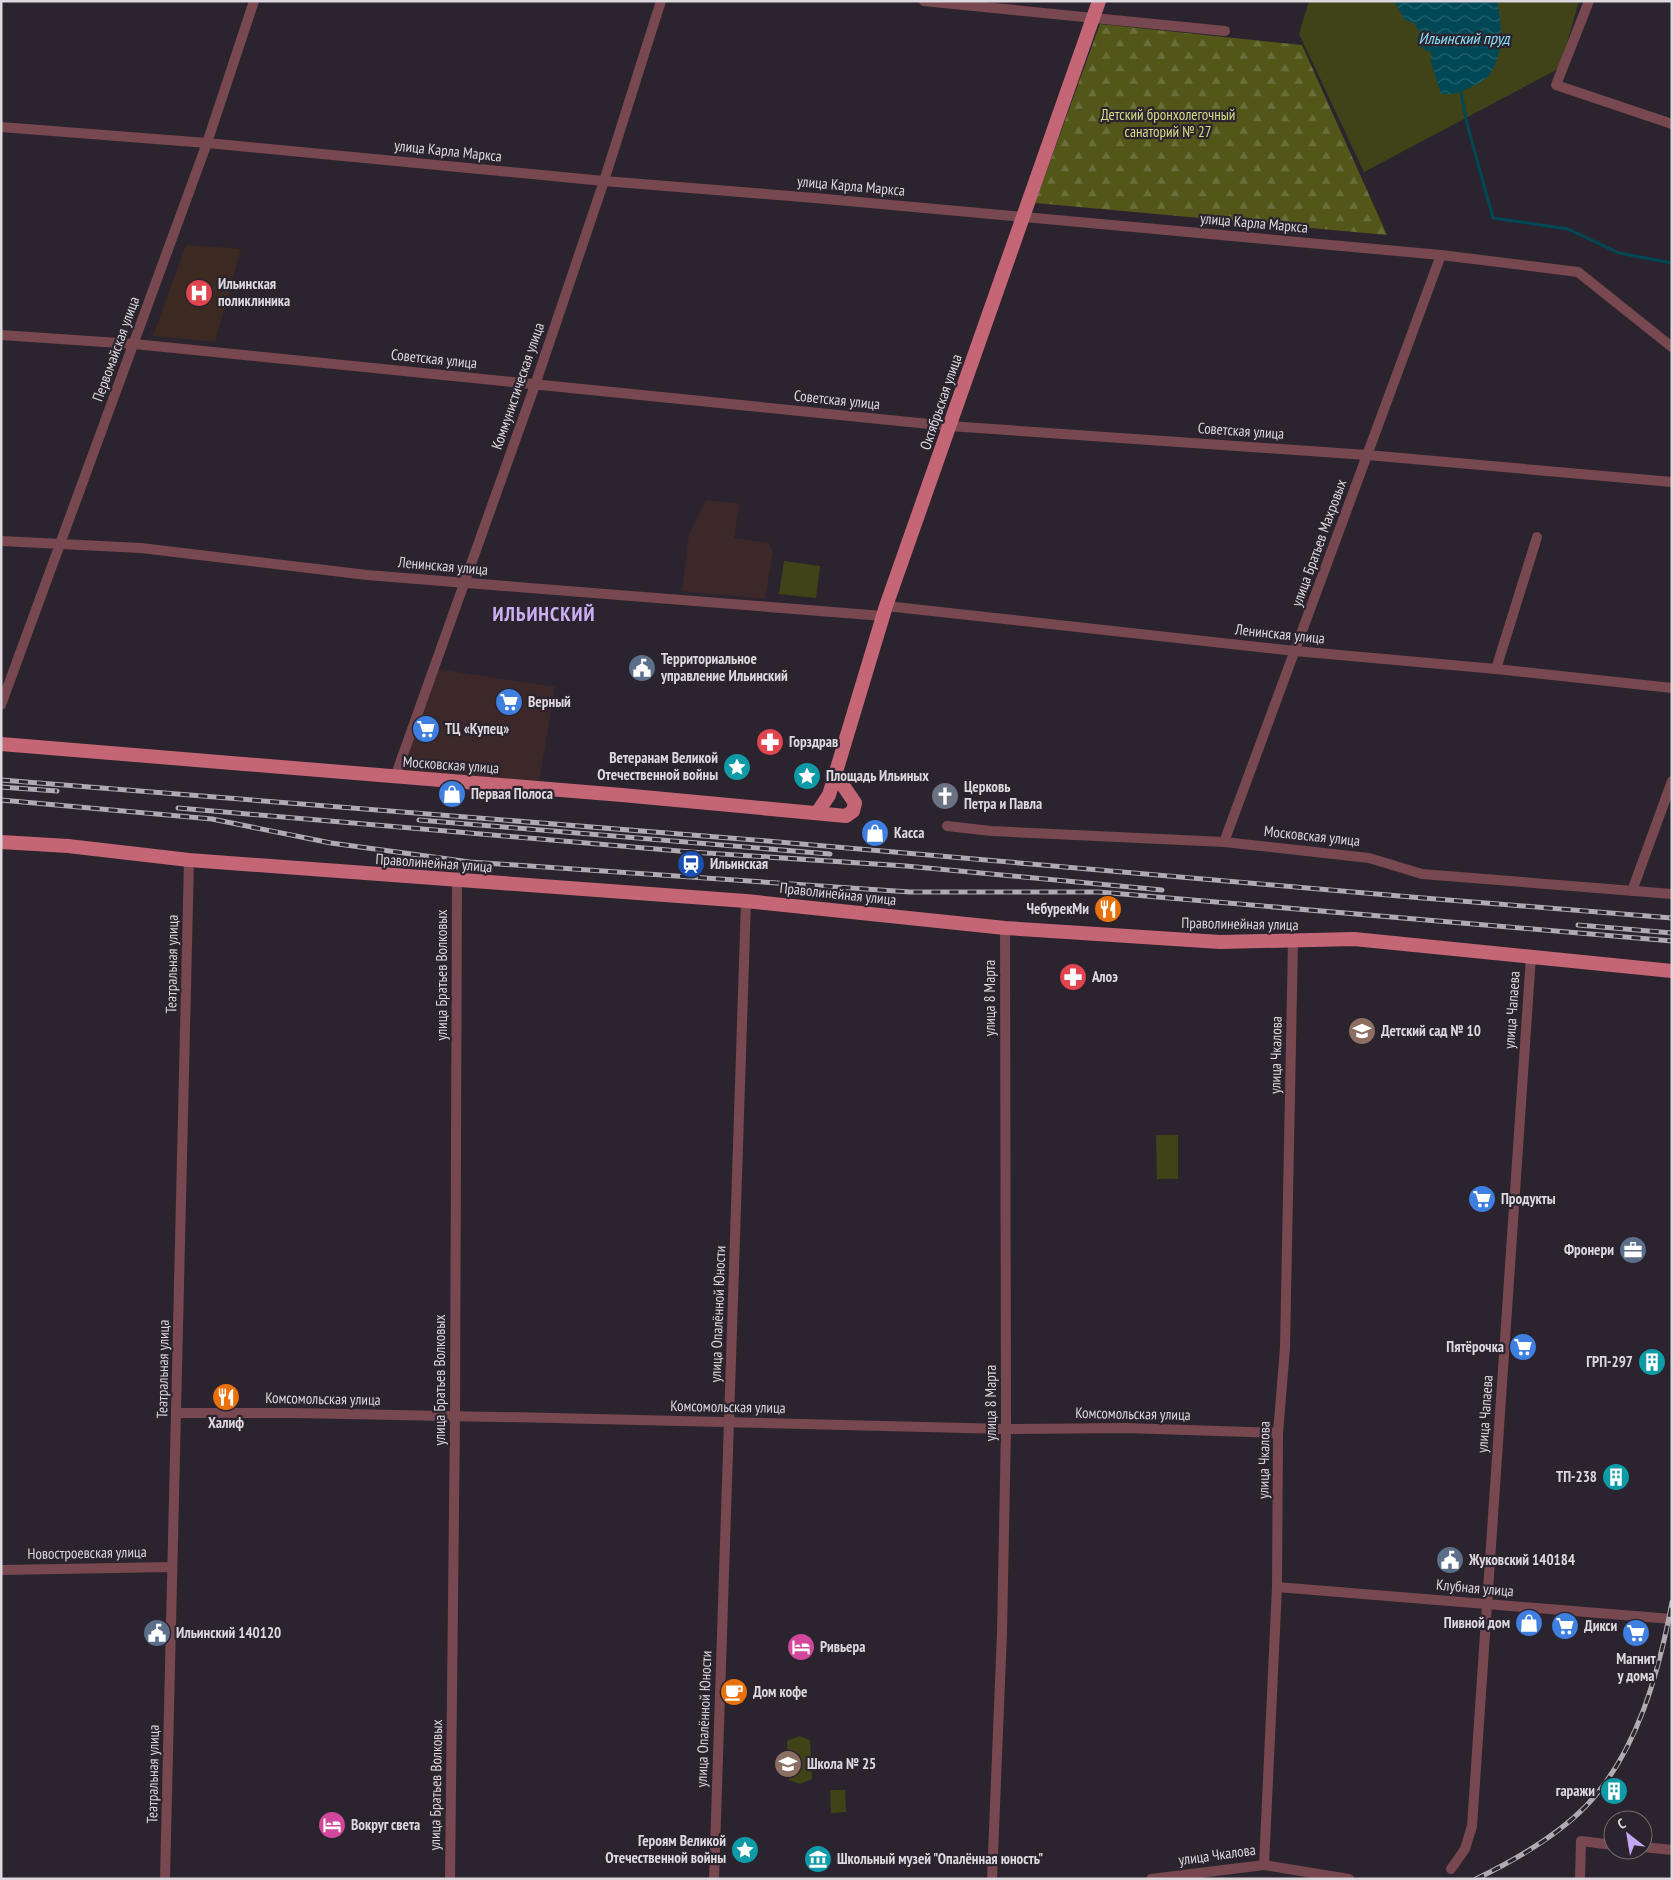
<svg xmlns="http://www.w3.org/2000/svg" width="1673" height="1880" font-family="'PT Sans Narrow',sans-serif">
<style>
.commercial{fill:#3c2829}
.medical{fill:#3b2922}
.green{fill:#404318}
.forest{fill:url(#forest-firs)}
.water{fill:url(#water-waves)}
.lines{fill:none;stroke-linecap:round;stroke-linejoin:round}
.stream{stroke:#004856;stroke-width:3}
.minor{stroke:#77484f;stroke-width:10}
.major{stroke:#c56676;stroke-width:14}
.rail-casing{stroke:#b0abb2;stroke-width:5}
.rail{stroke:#2b242e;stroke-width:3;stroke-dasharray:9;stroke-linecap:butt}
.labels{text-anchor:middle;stroke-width:4.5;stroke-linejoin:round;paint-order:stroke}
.park-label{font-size:15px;fill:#d5de85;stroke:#2b242e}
.street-label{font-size:15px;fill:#dcd8de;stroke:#2b242e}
.poi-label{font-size:15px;font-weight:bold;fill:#dcd8de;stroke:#2b242e;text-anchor:start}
.water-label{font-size:16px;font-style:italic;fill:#89e0f8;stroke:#2b242e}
.district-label{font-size:20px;font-weight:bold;letter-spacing:1px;fill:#caaff4;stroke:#2b242e}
</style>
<defs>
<pattern id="forest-firs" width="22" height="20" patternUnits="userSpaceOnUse" patternTransform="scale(1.25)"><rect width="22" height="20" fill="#525619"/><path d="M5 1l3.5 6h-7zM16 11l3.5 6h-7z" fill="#6a6e3a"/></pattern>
<pattern id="water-waves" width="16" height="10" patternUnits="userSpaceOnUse" patternTransform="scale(1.25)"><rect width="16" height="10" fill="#004856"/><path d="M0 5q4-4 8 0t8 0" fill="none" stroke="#25626e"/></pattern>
</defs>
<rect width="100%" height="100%" fill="#2b242e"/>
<!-- commercial -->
<g class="commercial">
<path d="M706,500L739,504L734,538L769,543L773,552L765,599L682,591L689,534Z"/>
<path d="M437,669L555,687L539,782L399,771Z"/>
</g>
<!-- medical -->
<path class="medical" d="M186,245L241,249L215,342L153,336Z"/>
<!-- green -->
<g class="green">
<path d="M1309,1H1579L1560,68L1364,172L1299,34Z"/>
<path d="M784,561L820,566L816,598L779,594Z"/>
<path d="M1156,1135H1178V1179H1157Z"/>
<path d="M799,1736L810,1740L812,1779L800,1784L789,1780L787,1741Z"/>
<path d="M830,1790H845L846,1812L831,1813Z"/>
</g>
<!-- forest -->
<path class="forest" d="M1100,24L1302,45L1387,235L1035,203Z"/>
<!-- water -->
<path class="water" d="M1394,1H1497C1502,23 1504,54 1490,74C1486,80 1477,84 1471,87C1459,92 1455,95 1441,94L1431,62V52L1424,50L1417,40L1420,32L1414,23L1405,20Z"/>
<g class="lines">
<!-- stream -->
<path class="stream" d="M1461,91L1466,120L1493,218L1568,229L1619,253L1672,263"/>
<!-- minor -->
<g class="minor">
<path d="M924,1L1225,31"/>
<path d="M1589,1L1556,85L1672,124"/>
<path d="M1,127L207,143L604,181L815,198L1441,255L1578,272L1672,347"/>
<path d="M1,335L134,344L949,426L1367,455L1672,482"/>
<path d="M1,541L141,548L367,575L883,616"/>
<path d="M886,606L1295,651L1496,669L1672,688"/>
<path d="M1496,669L1537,537"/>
<path d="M1,705L207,143L254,1"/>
<path d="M395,777L535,385L604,181L661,1"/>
<path d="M947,826L991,831L1224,842L1369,858L1422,874L1672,894"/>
<path d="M1224,842L1441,255"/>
<path d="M1632,891L1672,781"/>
<path d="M177,1413H294L554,1418L1006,1429L1125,1428L1278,1433"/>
<path d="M1,1570L172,1567"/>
<path d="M1277,1587L1672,1619"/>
<path d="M1643,1847L1672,1850"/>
<path d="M1264,1865L1349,1879"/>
<path d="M1451,1869L1465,1849L1472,1826L1531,956"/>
<path d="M165,1879L189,860"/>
<path d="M450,1879L455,1416L457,881"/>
<path d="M714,1879L746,901"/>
<path d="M992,1879L1002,1633L1006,1429L1005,928"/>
<path d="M1151,1879L1264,1865L1277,1587L1278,1433L1285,1348L1293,941"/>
<path d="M1580,1879L1581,1841L1613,1845"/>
</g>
<!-- major -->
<g class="major">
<path d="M1,744L622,795L846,816L853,811L855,803L836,775"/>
<path d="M817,813L829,795L886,606L1099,1"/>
<path d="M1,842L68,846L189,860L746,901L1005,928L1220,942L1354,939L1672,971"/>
</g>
<!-- rail casing -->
<g class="rail-casing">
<g id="rail">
<path d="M1,780L767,841L1411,897L1672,918"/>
<path d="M1,787L57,791"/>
<path d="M1,800L212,819L331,843L470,862L910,892H1099L1672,941"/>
<path d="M178,808L691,852L906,866L1162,890"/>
<path d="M419,820L830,854"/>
<path d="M1578,925L1672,933"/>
<path d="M1476,1879C1515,1860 1556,1837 1586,1806C1637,1753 1659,1672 1672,1602"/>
</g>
</g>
<!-- rail -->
<use href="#rail" class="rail"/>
</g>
<!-- icons -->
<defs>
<g id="hospital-disc" transform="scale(1.4375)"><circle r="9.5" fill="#e0444e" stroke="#2b242e"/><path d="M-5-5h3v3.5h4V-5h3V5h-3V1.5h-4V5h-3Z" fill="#fff"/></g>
<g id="civic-disc" transform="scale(1.4375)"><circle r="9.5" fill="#5c6f8a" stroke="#2b242e"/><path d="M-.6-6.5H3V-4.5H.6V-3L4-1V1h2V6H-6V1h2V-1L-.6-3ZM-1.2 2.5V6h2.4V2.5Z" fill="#fff"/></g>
<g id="supermarket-disc" transform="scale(1.4375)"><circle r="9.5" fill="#3f7fe0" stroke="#2b242e"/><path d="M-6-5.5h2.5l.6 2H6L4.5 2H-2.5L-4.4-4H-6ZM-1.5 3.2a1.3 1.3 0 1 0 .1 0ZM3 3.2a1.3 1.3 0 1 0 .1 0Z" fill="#fff"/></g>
<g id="pharmacy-disc" transform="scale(1.4375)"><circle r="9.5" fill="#e0444e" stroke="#2b242e"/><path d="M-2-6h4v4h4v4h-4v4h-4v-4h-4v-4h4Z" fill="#fff"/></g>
<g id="sight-disc" transform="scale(1.4375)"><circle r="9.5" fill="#0f9aa8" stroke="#2b242e"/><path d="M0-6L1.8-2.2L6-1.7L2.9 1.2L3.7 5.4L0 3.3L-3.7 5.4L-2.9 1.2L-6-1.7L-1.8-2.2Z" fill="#fff"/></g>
<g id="shop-disc" transform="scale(1.4375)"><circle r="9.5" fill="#3f7fe0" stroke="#2b242e"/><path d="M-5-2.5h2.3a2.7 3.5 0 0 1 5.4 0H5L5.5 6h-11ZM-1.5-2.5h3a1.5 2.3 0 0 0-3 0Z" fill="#fff"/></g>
<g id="church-disc" transform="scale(1.4375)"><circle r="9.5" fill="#6b7280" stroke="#2b242e"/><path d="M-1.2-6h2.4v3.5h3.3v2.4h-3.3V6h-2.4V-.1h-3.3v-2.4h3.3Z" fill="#fff"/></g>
<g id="station-disc" transform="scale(1.4375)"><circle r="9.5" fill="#1a4fb4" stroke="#2b242e"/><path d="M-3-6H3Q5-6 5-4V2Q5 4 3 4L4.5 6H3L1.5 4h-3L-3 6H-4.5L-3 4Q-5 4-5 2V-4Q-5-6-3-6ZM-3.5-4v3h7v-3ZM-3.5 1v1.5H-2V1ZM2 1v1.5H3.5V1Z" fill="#fff"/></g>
<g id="restaurant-disc" transform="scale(1.4375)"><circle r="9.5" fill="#e8710a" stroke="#2b242e"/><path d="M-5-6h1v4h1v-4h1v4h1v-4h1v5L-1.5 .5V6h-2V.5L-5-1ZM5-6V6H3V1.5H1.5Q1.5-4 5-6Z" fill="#fff"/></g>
<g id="school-disc" transform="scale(1.4375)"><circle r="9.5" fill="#8d6e63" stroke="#2b242e"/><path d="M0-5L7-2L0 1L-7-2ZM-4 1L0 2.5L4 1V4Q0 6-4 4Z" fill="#fff"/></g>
<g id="office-disc" transform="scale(1.4375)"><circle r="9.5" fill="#5c6f8a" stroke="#2b242e"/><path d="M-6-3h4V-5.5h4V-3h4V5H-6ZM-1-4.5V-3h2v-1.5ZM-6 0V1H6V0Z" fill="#fff"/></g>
<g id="building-disc" transform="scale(1.4375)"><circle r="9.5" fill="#0f9aa8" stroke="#2b242e"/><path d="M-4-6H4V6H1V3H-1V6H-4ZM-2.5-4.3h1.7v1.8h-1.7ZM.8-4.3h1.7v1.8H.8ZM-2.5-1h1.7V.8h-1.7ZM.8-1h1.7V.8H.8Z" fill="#fff"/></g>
<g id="hotel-disc" transform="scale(1.4375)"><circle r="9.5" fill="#d1479c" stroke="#2b242e"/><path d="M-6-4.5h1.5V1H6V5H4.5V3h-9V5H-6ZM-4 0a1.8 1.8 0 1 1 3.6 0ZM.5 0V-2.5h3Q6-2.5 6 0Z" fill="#fff"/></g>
<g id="cafe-disc" transform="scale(1.4375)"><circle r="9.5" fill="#e8710a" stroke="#2b242e"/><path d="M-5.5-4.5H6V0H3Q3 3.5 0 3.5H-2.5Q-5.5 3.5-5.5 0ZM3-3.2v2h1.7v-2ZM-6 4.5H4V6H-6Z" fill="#fff"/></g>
<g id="museum-disc" transform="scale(1.4375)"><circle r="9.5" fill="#0f9aa8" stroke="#2b242e"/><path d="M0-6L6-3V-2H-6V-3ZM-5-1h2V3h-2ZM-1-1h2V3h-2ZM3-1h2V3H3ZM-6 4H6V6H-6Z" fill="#fff"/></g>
</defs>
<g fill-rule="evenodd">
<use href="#hospital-disc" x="199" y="293"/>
<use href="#civic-disc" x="642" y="668"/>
<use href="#supermarket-disc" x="509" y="702"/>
<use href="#supermarket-disc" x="426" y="729"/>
<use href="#pharmacy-disc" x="770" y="742"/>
<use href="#sight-disc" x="737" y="767"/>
<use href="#sight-disc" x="807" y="776"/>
<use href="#shop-disc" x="452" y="794"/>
<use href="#church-disc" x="945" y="796"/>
<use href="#shop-disc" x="875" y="833"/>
<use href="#station-disc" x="691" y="864"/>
<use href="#restaurant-disc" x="1108" y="909"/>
<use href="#pharmacy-disc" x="1073" y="977"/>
<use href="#school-disc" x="1362" y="1031"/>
<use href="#supermarket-disc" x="1482" y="1199"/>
<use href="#office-disc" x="1633" y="1250"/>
<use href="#supermarket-disc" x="1523" y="1347"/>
<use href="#building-disc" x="1652" y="1362"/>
<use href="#restaurant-disc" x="226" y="1397"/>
<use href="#building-disc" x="1616" y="1477"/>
<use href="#civic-disc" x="1450" y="1560"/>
<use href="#shop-disc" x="1529" y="1623"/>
<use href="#supermarket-disc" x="1565" y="1626"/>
<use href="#civic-disc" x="157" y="1633"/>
<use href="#supermarket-disc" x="1636" y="1633"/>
<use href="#hotel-disc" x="801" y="1647"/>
<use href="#cafe-disc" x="734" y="1692"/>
<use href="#school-disc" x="788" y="1764"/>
<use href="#building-disc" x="1614" y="1791"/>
<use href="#hotel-disc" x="332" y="1825"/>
<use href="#sight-disc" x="745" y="1850"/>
<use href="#museum-disc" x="818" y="1859"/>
</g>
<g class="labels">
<!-- park labels -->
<g class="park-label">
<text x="1168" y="120">Детский бронхолегочный<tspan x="1168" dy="17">санаторий № 27</tspan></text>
</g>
<!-- street labels -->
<g class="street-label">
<text transform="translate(448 151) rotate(6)" y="5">улица Карла Маркса</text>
<text transform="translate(851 186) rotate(5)" y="5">улица Карла Маркса</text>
<text transform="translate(1254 223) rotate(5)" y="5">улица Карла Маркса</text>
<text transform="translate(116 349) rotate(-70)" y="5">Первомайская улица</text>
<text transform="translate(434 359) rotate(6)" y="5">Советская улица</text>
<text transform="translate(518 386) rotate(-71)" y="5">Коммунистическая улица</text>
<text transform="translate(837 400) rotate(6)" y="5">Советская улица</text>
<text transform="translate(941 402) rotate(-71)" y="5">Октябрьская улица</text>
<text transform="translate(1241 431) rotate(4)" y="5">Советская улица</text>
<text transform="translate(1319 543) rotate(-70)" y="5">улица Братьев Махровых</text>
<text transform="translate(443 566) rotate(5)" y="5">Ленинская улица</text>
<text transform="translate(1280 634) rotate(6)" y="5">Ленинская улица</text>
<text transform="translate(451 765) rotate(4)" y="5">Московская улица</text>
<text transform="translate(1312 836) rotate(6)" y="5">Московская улица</text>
<text transform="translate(434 863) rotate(4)" y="5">Праволинейная улица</text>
<text transform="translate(838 894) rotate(6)" y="5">Праволинейная улица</text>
<text transform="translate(1240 924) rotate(1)" y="5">Праволинейная улица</text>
<text transform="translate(172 964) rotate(-89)" y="5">Театральная улица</text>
<text transform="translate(442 975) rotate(-90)" y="5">улица Братьев Волковых</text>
<text transform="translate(990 998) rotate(-90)" y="5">улица 8 Марта</text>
<text transform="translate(1512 1010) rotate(-86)" y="5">улица Чапаева</text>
<text transform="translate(1276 1055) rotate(-89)" y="5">улица Чкалова</text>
<text transform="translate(718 1314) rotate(-88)" y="5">улица Опалённой Юности</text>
<text transform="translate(163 1369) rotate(-89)" y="5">Театральная улица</text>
<text transform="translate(440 1380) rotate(-90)" y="5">улица Братьев Волковых</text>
<text transform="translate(323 1399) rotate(1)" y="5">Комсомольская улица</text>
<text transform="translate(991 1403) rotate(-90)" y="5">улица 8 Марта</text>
<text transform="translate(728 1407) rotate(1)" y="5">Комсомольская улица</text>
<text transform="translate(1133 1414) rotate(1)" y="5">Комсомольская улица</text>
<text transform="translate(1485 1414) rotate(-86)" y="5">улица Чапаева</text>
<text transform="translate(1264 1460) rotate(-89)" y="5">улица Чкалова</text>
<text transform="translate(87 1553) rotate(-1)" y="5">Новостроевская улица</text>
<text transform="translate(1475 1588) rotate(5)" y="5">Клубная улица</text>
<text transform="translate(704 1719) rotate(-88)" y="5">улица Опалённой Юности</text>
<text transform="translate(153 1774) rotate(-89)" y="5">Театральная улица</text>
<text transform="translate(436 1785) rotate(-89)" y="5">улица Братьев Волковых</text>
<text transform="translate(1217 1855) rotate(-8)" y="5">улица Чкалова</text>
</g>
<!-- poi labels -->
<g class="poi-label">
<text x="218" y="289">Ильинская<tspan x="218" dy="17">поликлиника</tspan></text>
<text x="661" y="664">Территориальное<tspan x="661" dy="17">управление Ильинский</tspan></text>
<text x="528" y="707">Верный</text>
<text x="445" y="734">ТЦ «Купец»</text>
<text x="789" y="747">Горздрав</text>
<text x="718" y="763" text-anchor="end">Ветеранам Великой<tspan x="718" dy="17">Отечественной войны</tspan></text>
<text x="826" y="781">Площадь Ильиных</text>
<text x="964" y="792">Церковь<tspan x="964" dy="17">Петра и Павла</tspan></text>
<text x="471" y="799">Первая Полоса</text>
<text x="894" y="838">Касса</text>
<text x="710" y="869">Ильинская</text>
<text x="1089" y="914" text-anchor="end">ЧебурекМи</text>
<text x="1092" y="982">Алоэ</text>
<text x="1381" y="1036">Детский сад № 10</text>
<text x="1501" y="1204">Продукты</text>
<text x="1614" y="1255" text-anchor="end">Фронери</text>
<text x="1504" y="1352" text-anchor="end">Пятёрочка</text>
<text x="1633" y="1367" text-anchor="end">ГРП-297</text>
<text x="226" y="1428" text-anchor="middle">Халиф</text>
<text x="1597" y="1482" text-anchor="end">ТП-238</text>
<text x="1469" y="1565">Жуковский 140184</text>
<text x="1510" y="1628" text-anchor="end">Пивной дом</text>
<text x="1584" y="1631">Дикси</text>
<text x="176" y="1638">Ильинский 140120</text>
<text x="820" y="1652">Ривьера</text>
<text x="1636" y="1664" text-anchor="middle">Магнит<tspan x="1636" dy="17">у дома</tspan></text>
<text x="753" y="1697">Дом кофе</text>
<text x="807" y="1769">Школа № 25</text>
<text x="1595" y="1796" text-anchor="end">гаражи</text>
<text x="351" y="1830">Вокруг света</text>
<text x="726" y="1846" text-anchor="end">Героям Великой<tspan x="726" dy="17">Отечественной войны</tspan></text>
<text x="837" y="1864">Школьный музей "Опалённая юность"</text>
</g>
<!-- water labels -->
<g class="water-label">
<text x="1464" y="44">Ильинский пруд</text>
</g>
<!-- district labels -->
<g class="district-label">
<text x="544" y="621">ИЛЬИНСКИЙ</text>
</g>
</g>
<!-- border -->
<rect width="1673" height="1880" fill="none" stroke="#dcd8de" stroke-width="5"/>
<!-- north arrow -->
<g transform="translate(1628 1835) rotate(329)"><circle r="24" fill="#2b242e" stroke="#726c74"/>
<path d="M0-4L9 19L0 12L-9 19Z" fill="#c4a7f1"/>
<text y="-8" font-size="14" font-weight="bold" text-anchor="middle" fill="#dcd8de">С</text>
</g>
</svg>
